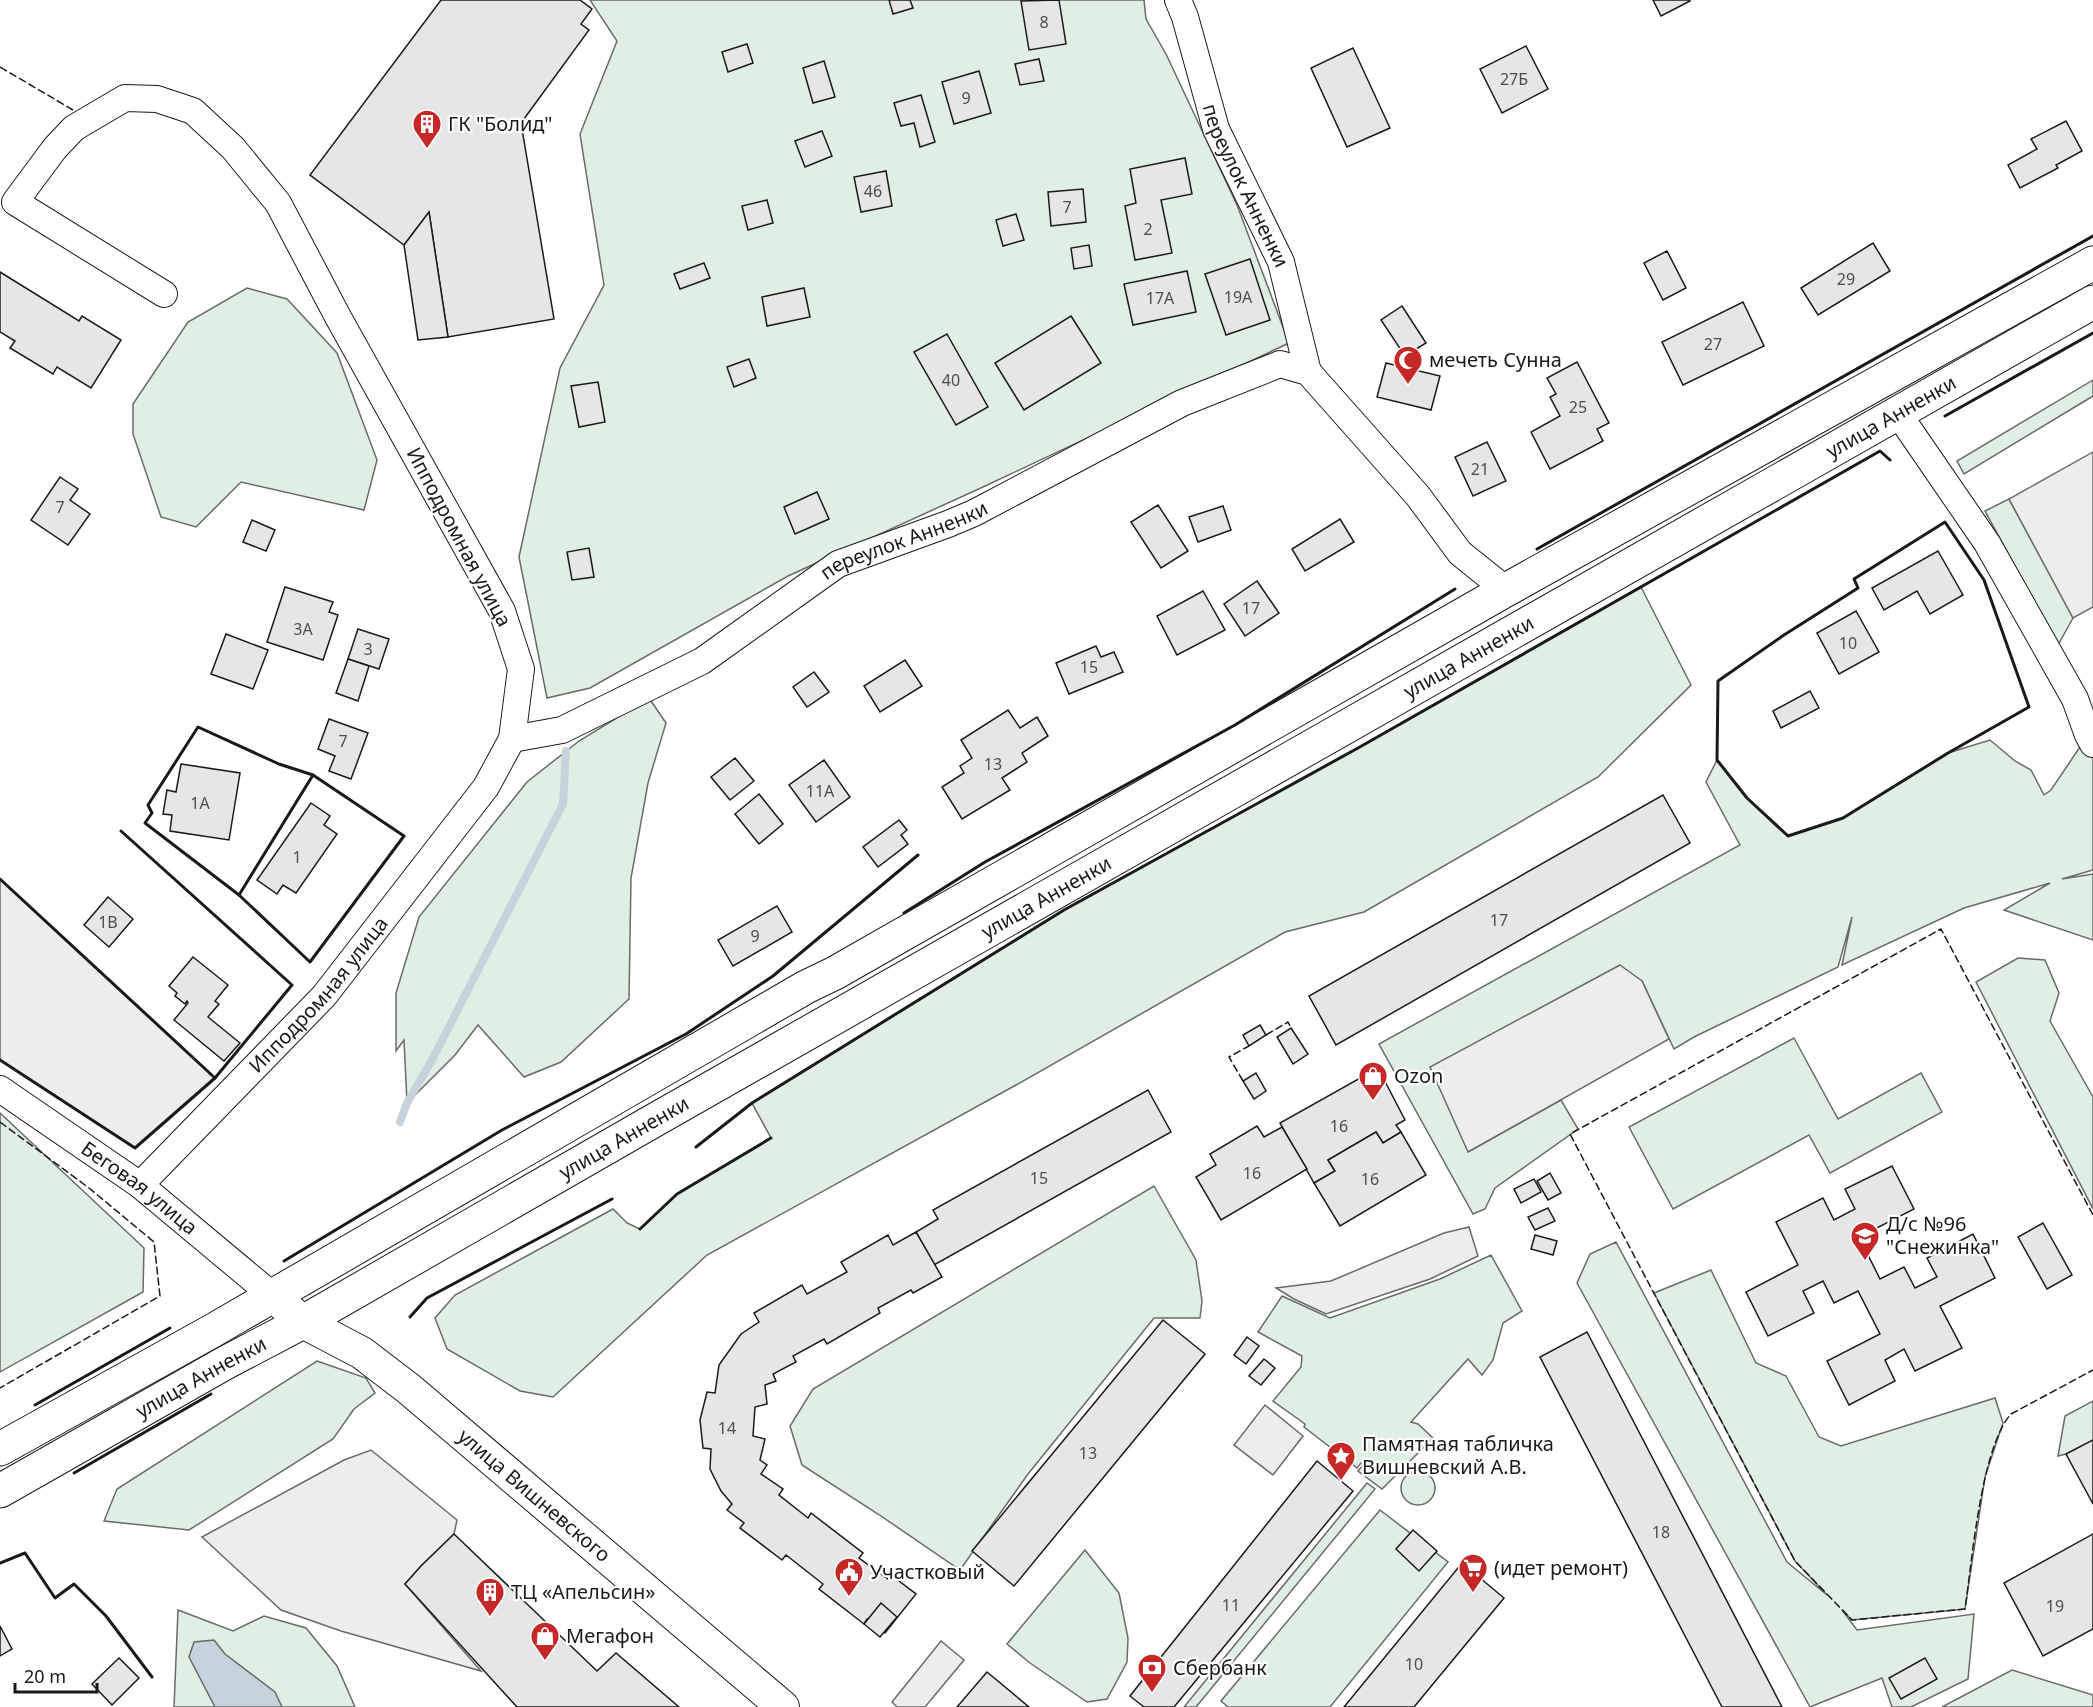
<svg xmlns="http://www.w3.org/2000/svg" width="2093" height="1707" font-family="'Noto Sans',sans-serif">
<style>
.green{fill:#e0efe3;stroke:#6a6a6a;stroke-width:1.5}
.parking{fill:#ededed;stroke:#6a6a6a;stroke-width:1.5}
.water{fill:#c6d2dc;stroke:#6a6a6a;stroke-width:1.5}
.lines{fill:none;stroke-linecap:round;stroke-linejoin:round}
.stream{stroke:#c6d2dc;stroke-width:8}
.building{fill:#e6e6e6;stroke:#1a1a1a;stroke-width:1.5}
.minor-casing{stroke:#1a1a1a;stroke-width:28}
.tertiary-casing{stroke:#1a1a1a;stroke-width:34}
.primary-casing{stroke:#1a1a1a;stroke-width:35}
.minor{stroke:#fff;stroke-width:26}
.tertiary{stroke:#fff;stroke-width:32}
.primary{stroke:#fff;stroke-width:33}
.fence{stroke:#1a1a1a;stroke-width:1.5;stroke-dasharray:8 3;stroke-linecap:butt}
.wall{stroke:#1a1a1a;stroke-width:3}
.labels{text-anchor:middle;stroke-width:4.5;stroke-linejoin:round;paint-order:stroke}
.number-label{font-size:16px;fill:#4d4d4d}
.poi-label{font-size:20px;fill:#1a1a1a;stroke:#fff;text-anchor:start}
.street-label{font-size:20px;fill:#1a1a1a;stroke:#fff}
</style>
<rect width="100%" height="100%" fill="#fff"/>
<!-- green -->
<g class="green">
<path d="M590,0H1144L1146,19L1166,54L1237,205L1289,343L983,487L788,576L590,688L547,698L519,557L560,368L604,285L580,134L617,41Z"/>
<path d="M247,288L287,299L337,353L377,460L364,510L241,482L196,527L161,517L133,434V404L188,322Z"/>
<path d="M2093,380V396L1964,474L1957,461Z"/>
<path d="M2009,499L2073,618L2058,645L1985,511Z"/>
<path d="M1641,587L1691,685L1598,777L1364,912L1285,932L1016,1085L707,1255L553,1397L520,1391L447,1349L435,1318L455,1295L613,1209L627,1223L640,1229L677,1194L771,1138L752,1103L1064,910L1358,748Z"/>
<path d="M649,698L666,723L648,783L631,878L629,999L561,1062L524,1077L478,1025L455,1055L407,1103L404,1040L396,1051V993L419,917L527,782L579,741Z"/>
<path d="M2088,735L2093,744V870L2062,879L2093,874V940L2004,910L2050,883L1964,908L1842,965L1852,917L1838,967L1694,1037L1674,1049L1642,981L1468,1152L1561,1100L1578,1129L1495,1188L1485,1209L1473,1214L1379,1044L1740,845L1706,782L1717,760L1747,798L1789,836L1843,818L1948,753L1990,740L2015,761L2031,770L2044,795L2051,790Z"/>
<path d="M2018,958L2045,960L2059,993L2050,1021L2093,1097V1209L1976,982Z"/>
<path d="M1794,1038L1838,1119L1921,1073L1942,1112L1830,1173L1809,1135L1673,1209L1629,1127Z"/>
<path d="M0,1113L144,1248L143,1292L0,1372Z"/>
<path d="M1154,1186L1196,1260L1202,1301L1200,1318H1154L1028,1474L960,1570L878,1514L802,1465L790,1426L813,1389Z"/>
<path d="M1616,1242L1787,1562L1827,1595L1795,1561L1654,1293L1711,1270L1756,1363L1786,1376L1819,1437L1841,1446L1995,1398L2003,1423L1985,1477L1965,1609L1852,1620L1842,1610L1857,1630L1974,1614L1968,1679L1911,1707H1892L1882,1678L1810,1707L1577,1283L1590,1254Z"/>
<path d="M1491,1255L1522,1311L1503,1323L1493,1360L1482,1375L1468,1359L1411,1422L1418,1424L1433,1438L1382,1489L1358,1471L1363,1465L1361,1463L1357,1468L1304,1427L1305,1424L1273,1401L1301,1367L1302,1356L1258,1332L1282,1296L1330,1318L1440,1279Z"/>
<path d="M317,1361L366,1378L375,1393L354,1409L333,1439L189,1530L104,1521L117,1489Z"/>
<path d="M2093,1401V1440L2066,1454L2058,1456L2065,1416Z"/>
<circle cx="1418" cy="1488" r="17"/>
<path d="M1367,1483L1375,1489L1196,1707H1184Z"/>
<path d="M1380,1510L1448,1562L1330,1707H1228L1221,1701Z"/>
<path d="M1085,1550L1119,1593L1128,1638L1127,1662L1107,1699L1087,1702L1030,1663L1007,1644Z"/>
<path d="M178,1610L233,1631L264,1616L306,1628L337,1666L355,1707H174Z"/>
<path d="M2012,1670L2093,1695V1707H1942Z"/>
</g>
<!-- parking -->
<g class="parking">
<path d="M2093,452V607L2073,618L2009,499Z"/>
<path d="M0,879L215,1078L135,1148L0,1060Z"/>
<path d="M1620,965L1642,981L1669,1039L1468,1152L1430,1067Z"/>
<path d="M1469,1227L1478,1256L1430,1279L1326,1314L1294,1299L1276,1288L1331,1281L1444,1233Z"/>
<path d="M1265,1405L1303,1436L1273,1475L1234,1445Z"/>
<path d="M371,1450L457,1520L454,1534L421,1566L405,1584L481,1671L341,1631L281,1610L202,1537L344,1460Z"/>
<path d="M941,1641L964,1660L925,1707H897L892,1702Z"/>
</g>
<!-- water -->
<path class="water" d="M214,1640L225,1654L275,1692L282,1707H215L189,1657L194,1642Z"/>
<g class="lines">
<!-- stream -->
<path class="stream" d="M400,1122L407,1103L432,1060L563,804L566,751"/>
</g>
<!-- building -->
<g class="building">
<path d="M441,0H580L592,9L581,24L589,30L521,123L554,319L448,337L429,212L404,245L310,175Z"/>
<path d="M889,0H910L913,8L893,14Z"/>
<path d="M1059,0L1066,44L1029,50L1021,1Z"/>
<path d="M1653,0H1689L1690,1L1661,16Z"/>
<path d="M747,44L753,63L728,72L722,52Z"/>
<path d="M1526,46L1548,89L1502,113L1480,69Z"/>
<path d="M1353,48L1390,128L1347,147L1311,68Z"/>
<path d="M1039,59L1044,81L1020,85L1015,64Z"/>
<path d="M824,61L835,97L813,103L803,68Z"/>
<path d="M979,71L991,113L954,124L942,82Z"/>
<path d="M921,95L935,142L920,147L914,123L901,126L894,103Z"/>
<path d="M2066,121L2082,151L2056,165L2058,168L2020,188L2008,165L2037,149L2031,139Z"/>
<path d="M822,131L832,156L805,167L795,141Z"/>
<path d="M1185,158L1192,194L1161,200L1172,253L1135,260L1125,206L1136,203L1130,169Z"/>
<path d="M886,171L892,206L861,212L854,177Z"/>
<path d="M1083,189L1086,222L1051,226L1048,192Z"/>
<path d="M767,200L773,223L748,230L742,206Z"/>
<path d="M429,212L448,337L418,340L404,245Z"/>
<path d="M1016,214L1024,240L1003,246L996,220Z"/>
<path d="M1873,243L1890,271L1818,315L1801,288Z"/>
<path d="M1089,245L1092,266L1074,269L1071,248Z"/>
<path d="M1667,251L1686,288L1663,300L1644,263Z"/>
<path d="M1250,259L1270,320L1226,335L1205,274Z"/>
<path d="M704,263L710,278L680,289L674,274Z"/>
<path d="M1187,271L1196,312L1133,325L1124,284Z"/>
<path d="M0,272L79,321L82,316L121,340L91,388L57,367L53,374L10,348L15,341L0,332Z"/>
<path d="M804,288L810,317L767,326L762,297Z"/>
<path d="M1743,302L1764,346L1683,385L1662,342Z"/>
<path d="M1402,306L1426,343L1405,356L1381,320Z"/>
<path d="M1071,316L1101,363L1024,410L995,363Z"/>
<path d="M947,334L988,407L956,425L914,352Z"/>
<path d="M749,359L756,378L734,387L727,367Z"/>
<path d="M1577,362L1609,423L1597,429L1603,441L1550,469L1531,432L1560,416L1550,397L1556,394L1547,378Z"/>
<path d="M1386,363L1440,376L1431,410L1377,397Z"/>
<path d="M598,382L605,422L579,427L571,386Z"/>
<path d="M1487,442L1506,481L1473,496L1455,457Z"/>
<path d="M60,477L78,489L70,500L90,514L68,545L31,520Z"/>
<path d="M817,492L829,519L795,534L784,507Z"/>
<path d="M1158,505L1188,551L1161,568L1131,522Z"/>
<path d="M1223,506L1231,530L1198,542L1189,517Z"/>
<path d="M1340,519L1354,542L1305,571L1292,549Z"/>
<path d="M252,520L275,530L266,551L243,542Z"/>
<path d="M589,548L594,577L572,580L567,552Z"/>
<path d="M1938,551L1963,595L1930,614L1917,591L1884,610L1872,588Z"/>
<path d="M1257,581L1279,613L1245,636L1224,604Z"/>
<path d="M285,587L333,602L329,612L338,615L323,660L267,642Z"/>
<path d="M1203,591L1225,630L1177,655L1157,616Z"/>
<path d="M1856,611L1879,652L1839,674L1817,633Z"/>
<path d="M358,629L389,639L379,669L348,659Z"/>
<path d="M226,634L268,650L253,689L211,674Z"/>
<path d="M1096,646L1101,657L1114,652L1123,672L1069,694L1056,663Z"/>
<path d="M348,659L369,666L358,701L336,693Z"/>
<path d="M905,660L922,686L880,712L864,686Z"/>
<path d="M814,672L829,692L807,707L793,687Z"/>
<path d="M1810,691L1819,708L1781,728L1773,711Z"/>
<path d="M1008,710L1020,728L1037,717L1048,736L1022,753L1027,762L1002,778L1010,790L962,819L942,787L964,773L960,766L972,758L961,740Z"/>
<path d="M329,719L368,733L351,779L329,771L335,756L318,749Z"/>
<path d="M735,758L754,781L730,800L711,777Z"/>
<path d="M824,760L850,797L816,822L789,785Z"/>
<path d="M181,764L240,773L229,840L170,831L172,815L163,814L167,790L176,792Z"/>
<path d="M759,794L783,824L759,844L735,814Z"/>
<path d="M1663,795L1690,843L1336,1045L1309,996Z"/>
<path d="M311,803L330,816L324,825L337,834L296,893L283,885L277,894L257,880Z"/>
<path d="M899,820L907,830L901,835L908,844L878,867L863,847Z"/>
<path d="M108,897L133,919L109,947L84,925Z"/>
<path d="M777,906L792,932L733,966L718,940Z"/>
<path d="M193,957L228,985L215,1001L219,1004L208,1017L240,1043L224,1061L174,1020L188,1003L187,1001L185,1004L175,996L177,993L169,986Z"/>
<path d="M1260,1025L1266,1035L1249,1046L1243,1035Z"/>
<path d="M1291,1028L1308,1054L1293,1064L1277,1037Z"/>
<path d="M1378,1068L1405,1120L1396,1125L1401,1132L1383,1143L1376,1132L1328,1160L1335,1171L1314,1183L1280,1123Z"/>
<path d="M1256,1073L1266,1091L1254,1099L1243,1081Z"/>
<path d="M1148,1090L1171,1132L934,1265L916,1232L938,1219L933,1210Z"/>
<path d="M1257,1126L1264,1137L1282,1127L1307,1169L1221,1220L1196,1177L1216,1165L1210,1154Z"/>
<path d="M1376,1132L1383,1143L1401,1132L1426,1175L1340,1226L1314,1183L1335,1171L1328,1160Z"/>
<path d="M1892,1166L1914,1209L1859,1237L1880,1279L1904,1267L1915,1288L1937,1277L1927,1258L1973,1234L1995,1278L1940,1306L1962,1348L1915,1371L1904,1349L1885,1360L1895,1381L1849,1405L1827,1361L1880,1334L1858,1291L1834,1303L1823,1281L1803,1291L1814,1313L1768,1336L1746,1292L1798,1265L1776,1222L1823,1198L1834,1220L1855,1209L1845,1189Z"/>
<path d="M1550,1173L1561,1193L1548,1200L1537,1181Z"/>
<path d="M1534,1179L1541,1192L1521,1203L1514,1189Z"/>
<path d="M1548,1208L1555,1221L1535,1230L1528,1217Z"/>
<path d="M2043,1223L2072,1275L2047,1289L2018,1237Z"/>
<path d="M916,1232L942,1277L913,1293L911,1290L878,1308L880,1313L827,1344L824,1339L793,1356L796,1362L773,1374L776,1381L765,1385L767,1404L755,1407L753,1436L765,1439L760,1460L767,1465L761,1474L783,1489L779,1495L808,1518L811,1513L863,1553L859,1558L888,1579L891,1575L916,1594L885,1633L867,1619L864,1624L819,1589L823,1584L786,1555L782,1560L740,1528L744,1523L727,1510L732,1504L721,1491L710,1469L711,1449L703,1448L700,1420L707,1392L715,1393L719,1365L741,1334L759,1322L754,1313L802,1285L807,1294L847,1272L841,1262L888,1235L893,1245Z"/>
<path d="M1535,1235L1557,1241L1553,1255L1531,1249Z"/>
<path d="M1163,1320L1205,1354L1014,1586L972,1551Z"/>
<path d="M1587,1332L1782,1707H1722L1540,1357Z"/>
<path d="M1247,1337L1259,1346L1246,1364L1234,1355Z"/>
<path d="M1264,1359L1275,1368L1261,1385L1249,1376Z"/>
<path d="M2093,1440V1504L2066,1454Z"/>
<path d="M1317,1461L1353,1491L1174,1707H1144L1130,1696Z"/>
<path d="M1413,1530L1437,1551L1419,1571L1396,1549Z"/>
<path d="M454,1534L597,1671L616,1653L679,1707H517L405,1584L421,1566Z"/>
<path d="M2093,1534V1629L2043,1656L2004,1583Z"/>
<path d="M1462,1563L1504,1598L1414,1707H1344Z"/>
<path d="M881,1603L897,1617L880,1637L864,1624Z"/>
<path d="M0,1626L12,1649L0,1656Z"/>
<path d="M119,1658L139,1678L112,1705L92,1684Z"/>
<path d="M1925,1658L1937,1679L1901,1699L1889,1678Z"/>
<path d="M987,1672L1029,1707H957Z"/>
</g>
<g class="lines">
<!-- minor casing -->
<g class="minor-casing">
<g id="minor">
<path id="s1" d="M1178,0L1185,17L1216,129L1281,262L1308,372"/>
<path d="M1897,412L1987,543L2075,699L2088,735L2093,744"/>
<path id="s2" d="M512,739L562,730L702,661L838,564L948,524L974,513L1182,403L1280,364L1308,372L1418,496L1460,553L1506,590"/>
<path id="s3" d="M0,1089L140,1185L273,1296"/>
<path id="s4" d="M140,1185L324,996L486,787L512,739L521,669L502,611L338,317L278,203L233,148L193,111L157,99L125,98L74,128L55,148L15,202L164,294"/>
</g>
</g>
<!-- tertiary casing -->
<g class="tertiary-casing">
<g id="tertiary">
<path id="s5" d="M273,1296L303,1322L362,1353L409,1389L783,1707"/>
</g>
</g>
<!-- primary casing -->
<g class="primary-casing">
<g id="primary">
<path d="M0,1449L212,1331L806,987L835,973L1506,590L2093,263"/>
<path id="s6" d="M0,1491L225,1363L303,1322L653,1121L2093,302"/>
</g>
</g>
<!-- minor -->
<use href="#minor" class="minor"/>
<!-- tertiary -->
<use href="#tertiary" class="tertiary"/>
<!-- primary -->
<use href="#primary" class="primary"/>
<!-- fence -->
<g class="fence">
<path d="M0,67L73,110"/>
<path d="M1266,1035L1288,1022L1291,1028"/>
<path d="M1243,1081L1229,1057L1249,1046"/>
<path d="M0,1122L89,1188L154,1242L160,1296L0,1388"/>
<path d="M2093,1215L1941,929L1570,1134L1795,1561L1852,1620L1965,1609C1972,1562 1981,1447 2011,1414L2093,1370"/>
</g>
<!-- wall -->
<g class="wall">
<path d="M1945,416L2093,333"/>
<path d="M1945,522L1984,580L2029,707L1948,753L1843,818L1788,836L1747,798L1717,760L1718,681L1784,635L1858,588L1854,579Z"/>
<path d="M1537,549L2093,236"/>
<path d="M198,727L279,764L313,775L404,836L310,962L239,895L145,823L152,813L148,805Z"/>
<path d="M0,879L215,1078"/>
<path d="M239,895L313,775"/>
<path d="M904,913L985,862L1235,725L1455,589"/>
<path d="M0,1060L135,1148L215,1078L292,985L121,831"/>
<path d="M696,1147L752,1103L1064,910L1358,748L1880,451L1890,460"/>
<path d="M640,1229L677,1194L771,1138"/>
<path d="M284,1261L502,1130L686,1034L773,976L918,855"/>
<path d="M410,1317L427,1298L612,1199"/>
<path d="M35,1405L170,1328"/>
<path d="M74,1473L211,1394"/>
<path d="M0,1563L25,1553L55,1598L74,1584L106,1616L152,1677"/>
</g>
</g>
<!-- icons -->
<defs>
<g id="building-pin" transform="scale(1.5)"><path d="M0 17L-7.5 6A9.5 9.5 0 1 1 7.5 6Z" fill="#c62828" stroke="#fff"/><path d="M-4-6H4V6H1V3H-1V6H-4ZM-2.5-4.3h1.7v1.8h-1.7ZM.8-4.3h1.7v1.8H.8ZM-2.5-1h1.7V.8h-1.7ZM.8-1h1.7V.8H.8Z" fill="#fff"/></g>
<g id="mosque-pin" transform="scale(1.5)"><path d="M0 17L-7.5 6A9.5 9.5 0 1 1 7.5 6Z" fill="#c62828" stroke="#fff"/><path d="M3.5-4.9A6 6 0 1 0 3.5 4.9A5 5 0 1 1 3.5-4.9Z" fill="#fff"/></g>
<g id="shop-pin" transform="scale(1.5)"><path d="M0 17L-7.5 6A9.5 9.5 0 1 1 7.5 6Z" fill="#c62828" stroke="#fff"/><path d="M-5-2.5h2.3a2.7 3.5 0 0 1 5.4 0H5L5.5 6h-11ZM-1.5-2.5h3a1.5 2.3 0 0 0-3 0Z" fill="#fff"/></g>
<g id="school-pin" transform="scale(1.5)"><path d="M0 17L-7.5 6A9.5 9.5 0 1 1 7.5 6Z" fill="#c62828" stroke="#fff"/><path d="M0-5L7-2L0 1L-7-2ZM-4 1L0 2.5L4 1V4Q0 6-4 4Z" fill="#fff"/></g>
<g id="sight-pin" transform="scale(1.5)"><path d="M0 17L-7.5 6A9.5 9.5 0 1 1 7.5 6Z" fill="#c62828" stroke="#fff"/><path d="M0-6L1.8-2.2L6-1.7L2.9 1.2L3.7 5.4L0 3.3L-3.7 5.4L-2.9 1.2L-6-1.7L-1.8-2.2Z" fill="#fff"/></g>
<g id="supermarket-pin" transform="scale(1.5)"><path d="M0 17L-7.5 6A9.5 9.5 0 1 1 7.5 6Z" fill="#c62828" stroke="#fff"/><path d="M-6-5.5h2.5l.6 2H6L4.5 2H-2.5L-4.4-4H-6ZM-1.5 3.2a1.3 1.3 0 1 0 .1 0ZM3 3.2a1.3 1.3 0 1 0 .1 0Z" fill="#fff"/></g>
<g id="civic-pin" transform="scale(1.5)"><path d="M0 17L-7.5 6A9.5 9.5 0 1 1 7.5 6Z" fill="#c62828" stroke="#fff"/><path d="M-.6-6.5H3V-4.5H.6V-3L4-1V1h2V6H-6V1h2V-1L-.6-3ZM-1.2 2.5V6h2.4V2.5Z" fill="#fff"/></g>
<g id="bank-pin" transform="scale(1.5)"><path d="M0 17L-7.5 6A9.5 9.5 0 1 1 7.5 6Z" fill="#c62828" stroke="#fff"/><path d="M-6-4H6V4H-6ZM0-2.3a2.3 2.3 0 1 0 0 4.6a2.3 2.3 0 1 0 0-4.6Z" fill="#fff"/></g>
</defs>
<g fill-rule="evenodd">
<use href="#building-pin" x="427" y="124"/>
<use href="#mosque-pin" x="1408" y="360"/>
<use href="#shop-pin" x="1373" y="1076"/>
<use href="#school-pin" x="1865" y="1236"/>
<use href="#sight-pin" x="1341" y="1456"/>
<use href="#supermarket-pin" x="1473" y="1568"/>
<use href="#civic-pin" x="849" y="1572"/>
<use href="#building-pin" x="490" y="1592"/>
<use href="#shop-pin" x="545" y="1636"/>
<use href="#bank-pin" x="1152" y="1668"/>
</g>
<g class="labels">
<!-- number labels -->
<g class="number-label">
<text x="1044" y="28">8</text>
<text x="1514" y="85">27Б</text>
<text x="966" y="104">9</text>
<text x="873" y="197">46</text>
<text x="1067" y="213">7</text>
<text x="1148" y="235">2</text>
<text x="1846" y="285">29</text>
<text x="1238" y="303">19А</text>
<text x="1160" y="304">17А</text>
<text x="1713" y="350">27</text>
<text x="951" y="386">40</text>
<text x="1578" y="413">25</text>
<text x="1480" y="475">21</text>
<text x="60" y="513">7</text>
<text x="1251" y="614">17</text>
<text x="303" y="635">3А</text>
<text x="1848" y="649">10</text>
<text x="368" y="655">3</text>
<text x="1089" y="673">15</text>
<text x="343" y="747">7</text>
<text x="993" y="770">13</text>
<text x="820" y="797">11А</text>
<text x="200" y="809">1А</text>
<text x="297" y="863">1</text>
<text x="1499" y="926">17</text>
<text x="108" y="928">1В</text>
<text x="755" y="942">9</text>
<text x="1339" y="1132">16</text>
<text x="1252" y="1179">16</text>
<text x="1039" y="1184">15</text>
<text x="1370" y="1185">16</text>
<text x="727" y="1434">14</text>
<text x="1088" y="1459">13</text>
<text x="1661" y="1538">18</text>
<text x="1231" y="1611">11</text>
<text x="2055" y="1612">19</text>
<text x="1414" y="1670">10</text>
</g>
<!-- poi labels -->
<g class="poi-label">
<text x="448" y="131">ГК "Болид"</text>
<text x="1429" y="367">мечеть Сунна</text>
<text x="1394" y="1083">Ozon</text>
<text x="1886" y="1231">Д/с №96<tspan x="1886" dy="23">"Снежинка"</tspan></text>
<text x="1362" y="1451">Памятная табличка<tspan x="1362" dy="23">Вишневский А.В.</tspan></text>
<text x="1494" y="1575">(идет ремонт)</text>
<text x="870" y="1579">Участковый</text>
<text x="511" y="1599">ТЦ «Апельсин»</text>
<text x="566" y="1643">Мегафон</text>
<text x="1173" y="1675">Сбербанк</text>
</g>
<!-- street labels -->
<g class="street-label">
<text dy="7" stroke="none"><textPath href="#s1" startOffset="198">переулок Анненки</textPath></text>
<text dy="7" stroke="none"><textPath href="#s6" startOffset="2175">улица Анненки</textPath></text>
<text transform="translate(459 537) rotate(62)" y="7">Ипподромная улица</text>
<text dy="7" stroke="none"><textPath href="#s2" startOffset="444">переулок Анненки</textPath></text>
<text dy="7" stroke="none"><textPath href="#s6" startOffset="1689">улица Анненки</textPath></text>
<text dy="7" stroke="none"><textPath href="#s6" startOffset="1203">улица Анненки</textPath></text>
<text dy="7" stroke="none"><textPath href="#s4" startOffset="261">Ипподромная улица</textPath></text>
<text dy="7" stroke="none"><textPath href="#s6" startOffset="717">улица Анненки</textPath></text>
<text dy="7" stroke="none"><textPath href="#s3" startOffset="171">Беговая улица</textPath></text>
<text dy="7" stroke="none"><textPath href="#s6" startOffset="231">улица Анненки</textPath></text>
<text dy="7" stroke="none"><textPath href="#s5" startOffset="330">улица Вишневского</textPath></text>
</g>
</g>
<!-- scale -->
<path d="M15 1683v9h82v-9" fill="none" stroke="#1a1a1a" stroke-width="3"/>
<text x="24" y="1683" font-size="18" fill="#1a1a1a" stroke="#ffffff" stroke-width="4.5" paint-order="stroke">20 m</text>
</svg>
